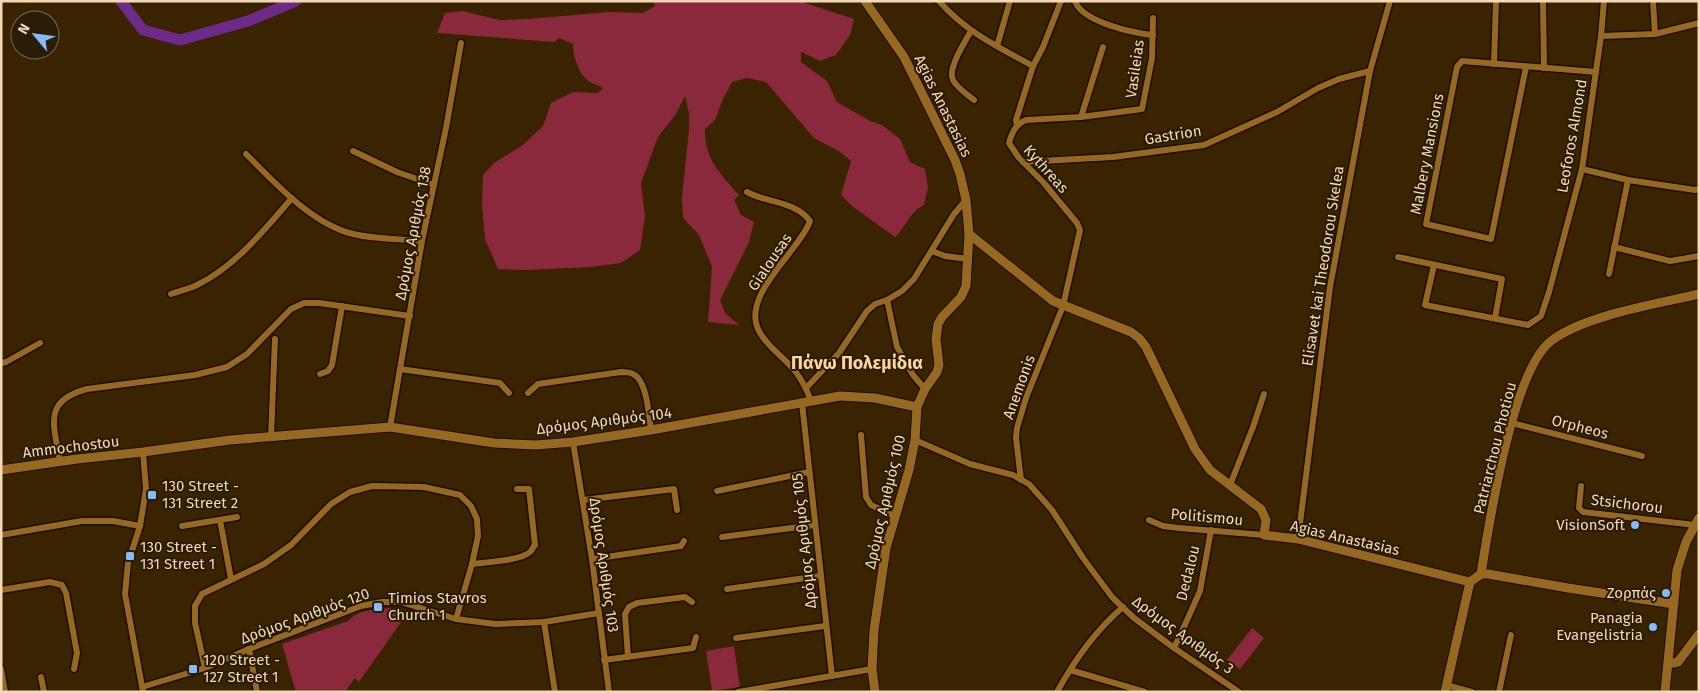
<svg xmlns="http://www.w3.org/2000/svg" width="1700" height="693" font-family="'Fira Sans',sans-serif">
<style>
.green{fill:#89293b}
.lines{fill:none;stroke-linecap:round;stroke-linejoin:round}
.river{stroke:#6d2a8b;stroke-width:11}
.street-casing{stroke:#1c0e00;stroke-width:9}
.secondary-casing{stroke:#1c0e00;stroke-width:11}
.street{stroke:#966822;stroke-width:6}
.secondary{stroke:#966822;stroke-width:9}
.poi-dot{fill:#85bbfb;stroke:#2b1c07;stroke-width:2}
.labels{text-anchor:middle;stroke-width:4;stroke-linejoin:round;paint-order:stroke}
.street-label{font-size:15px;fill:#f3d9b9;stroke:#2b1c07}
.poi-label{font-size:15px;fill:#f3d9b9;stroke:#2b1c07;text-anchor:start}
.quarter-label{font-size:18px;font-weight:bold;fill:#fed5a1;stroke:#2b1c07}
</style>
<rect width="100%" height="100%" fill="#3a2300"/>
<!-- green -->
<g class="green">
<path d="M653,1H799L854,19L850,35L836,55L820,61L801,52V62L827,81L837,102L870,121L882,125L900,139L910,162L925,169L928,187L924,205C909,212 907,226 895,237L852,206L841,195L851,161L840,152L814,138L766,82L747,78L732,82L723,99L715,120L705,129C704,158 721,175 739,195L734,200L741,215L754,222L749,242L720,300L725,313L739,325L708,322L712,267L699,235L683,218L682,197L689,129V113L685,96L676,114L658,137L641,183L645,217L640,250L621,263L591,267L524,270L498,269L485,239L482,204L483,175L494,163L523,145L543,126L551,103L573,92L598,93L603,88C598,85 589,83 585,78C577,69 573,55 573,44L559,38L554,42L437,33L445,13L462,11L500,20L527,19L610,12L643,13L655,6Z"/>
<path d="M394,608L408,612L359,682L355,678L345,692H296L282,644L348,621C359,609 378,609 394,608Z"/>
<path d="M1252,628L1264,638L1240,669L1227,660Z"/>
<path d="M734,646L740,687L712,691L706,651Z"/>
</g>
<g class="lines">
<!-- river -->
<path class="river" d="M121,1L143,30L180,40L248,21L296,1"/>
<!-- street casing -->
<g class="street-casing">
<g id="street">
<path d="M939,1C966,32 998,47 1033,66"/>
<path d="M1075,1C1082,22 1133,33 1153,35"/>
<path d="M1543,1L1544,68"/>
<path d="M1653,1L1655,34"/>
<path d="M971,31C965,42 947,69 953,80C957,88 967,94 974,100"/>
<path d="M1601,36L1655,34L1699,23"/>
<path d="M997,46L1010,1"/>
<path d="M1494,64L1496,1"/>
<path d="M1526,67L1491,239L1426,224L1457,67L1462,61L1596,72"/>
<path d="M1081,117L1103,47"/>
<path d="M1017,126L1016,120L1033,66L1043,47L1061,1"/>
<path d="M353,151L397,172L434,185"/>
<path d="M246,154C275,183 312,224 353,234C373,239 401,239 422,241"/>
<path d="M1023,162L1113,157L1204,145L1277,112L1318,88L1339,79L1370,71"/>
<path d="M1582,169L1628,180L1695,190L1699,189"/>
<path d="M747,192C767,203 795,201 810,221C799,252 740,295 759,331C767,347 784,357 795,371C802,380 807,390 811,401"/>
<path d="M1614,247L1670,261L1699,256"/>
<path d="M932,251L945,256L968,259"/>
<path d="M1398,257L1502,279L1495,318"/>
<path d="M1434,265L1425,305L1528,325L1541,316L1549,292L1582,169L1601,36L1604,1"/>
<path d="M1609,274L1628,180"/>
<path d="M171,294C180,291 189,289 197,285C236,266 264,230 292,198"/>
<path d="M887,300L897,347L913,375L925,389"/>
<path d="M1,363L6,362L40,343"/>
<path d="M400,369L500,383L509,393"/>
<path d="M320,374L328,371L332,365L342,306"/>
<path d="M806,388L839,353L867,311L875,304L887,300L902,291L914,279L954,214L966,200"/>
<path d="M528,393L538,384L621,372C625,372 630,372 633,374C647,380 649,416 651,430"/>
<path d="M802,403L832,676"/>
<path d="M1512,423L1642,456"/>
<path d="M390,427L422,241L446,128L461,43"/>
<path d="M861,435L866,497L871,505L894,516"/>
<path d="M271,437L275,339"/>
<path d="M915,440L970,464L1013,475L1029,484L1052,510L1083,558L1112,597L1134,618L1174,648L1239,692"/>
<path d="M573,442L592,559L609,692"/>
<path d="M60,462C54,425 42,401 87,389L195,375L227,367L247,354L291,309L304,303H319L410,316"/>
<path d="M1021,480L1016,438L1017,428L1026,398L1063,306L1080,230L1077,223L1043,182L1019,158L1009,143C1012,132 1016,124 1026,120L1081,117L1142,109L1152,58L1153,18"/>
<path d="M1230,485L1253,427L1264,394"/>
<path d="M1581,486L1579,508L1583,512L1695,525"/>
<path d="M717,491L809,472"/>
<path d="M583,500L674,489L677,510"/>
<path d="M220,520L231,579"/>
<path d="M1149,520L1163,526L1179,528L1264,535"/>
<path d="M182,526L237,517"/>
<path d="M1,535L82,521H113L140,526"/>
<path d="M722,537L815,525"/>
<path d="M1298,539L1330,287L1370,71L1390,1"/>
<path d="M592,559L681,546L684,541"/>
<path d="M472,564C486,562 521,561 530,552C531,552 534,545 535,545L529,489H517"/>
<path d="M727,589L820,576"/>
<path d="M1,590L50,582L62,585L66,593L77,653L74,669"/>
<path d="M544,622L555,692"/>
<path d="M736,638L825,626"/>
<path d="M1174,648L1188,618L1200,591L1211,530"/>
<path d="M249,649L257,692"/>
<path d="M628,657L625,614L629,607L637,603L685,597L692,602"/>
<path d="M604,660L693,648L696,637"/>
<path d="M205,668L195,623V606L202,594L264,564L291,545L331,504L350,492L372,486L424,487L460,495L471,506L477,519L478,536L472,564L456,619"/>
<path d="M1,669L5,692"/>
<path d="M1070,670L1145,692"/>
<path d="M41,677L44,692"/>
<path d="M1446,685L1472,692"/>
<path d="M142,687L205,668L249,649L361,606L382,602H401L456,619L495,624L544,622L599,613"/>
<path d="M143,692L125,594L128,563L140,526L146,489L143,452"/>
<path d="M738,692L872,669"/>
<path d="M1057,692C1074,661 1096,630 1123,607"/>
<path d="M1499,692L1511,635"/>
</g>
</g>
<!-- secondary casing -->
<g class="secondary-casing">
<g id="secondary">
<path d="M865,1L904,57L955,160L960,174L966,200L969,234L966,286L961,297L942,317L938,324L936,339L939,365L937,372L925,389L917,407L915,440L909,470L886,548L874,630L872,669L875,692"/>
<path d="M969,234L1053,301L1131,332L1139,338L1146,347L1195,449L1210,470L1261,509L1266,520L1264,535L1298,539L1470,582"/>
<path d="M1,470L77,459L143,452L230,440L390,427L494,443L536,445L573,442L651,430L840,396L875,398L917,407"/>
<path d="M1481,574C1489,524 1512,371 1551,341C1585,315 1657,304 1699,294"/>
<path d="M1470,582L1481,574H1488L1568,588L1674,604"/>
<path d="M1668,664L1678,662L1699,634"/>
<path d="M1445,692L1470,582"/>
<path d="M1665,692L1677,570L1686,542L1699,518"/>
</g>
</g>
<!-- street -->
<use href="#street" class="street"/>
<!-- secondary -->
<use href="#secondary" class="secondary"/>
</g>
<!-- markers -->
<g class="poi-dot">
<rect x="147" y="490" width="10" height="10" rx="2.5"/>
<circle cx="1635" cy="525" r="5"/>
<rect x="125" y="551" width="10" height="10" rx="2.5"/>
<circle cx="1666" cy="593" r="5"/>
<rect x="373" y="602" width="10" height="10" rx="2.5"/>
<circle cx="1653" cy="627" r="5"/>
<rect x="188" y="664" width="10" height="10" rx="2.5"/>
</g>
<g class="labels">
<!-- street labels -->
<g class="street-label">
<text transform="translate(1135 69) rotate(-82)" y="5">Vasileias</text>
<text transform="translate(943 106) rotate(64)" y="5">Agias Anastasias</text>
<text transform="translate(1173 135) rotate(-9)" y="5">Gastrion</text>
<text transform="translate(1572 136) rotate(-80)" y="5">Leoforos Almond</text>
<text transform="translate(1427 154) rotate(-79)" y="5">Malbery Mansions</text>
<text transform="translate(1046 169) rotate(48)" y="5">Kythreas</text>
<text transform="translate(413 233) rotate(-79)" y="5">Δρόμος Αριθμός 138</text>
<text transform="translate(770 262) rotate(-56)" y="5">Gialousas</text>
<text transform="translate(1323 266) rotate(-81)" y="5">Elisavet kai Theodorou Skelea</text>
<text transform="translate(1019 387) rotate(-70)" y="5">Anemonis</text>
<text transform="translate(604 421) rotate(-7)" y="5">Δρόμος Αριθμός 104</text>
<text transform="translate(1580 427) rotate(14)" y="5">Orpheos</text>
<text transform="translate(71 447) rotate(-7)" y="5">Ammochostou</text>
<text transform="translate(1495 448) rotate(-76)" y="5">Patriarchou Photiou</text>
<text transform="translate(885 502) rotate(-77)" y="5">Δρόμος Αριθμός 100</text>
<text transform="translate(1627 504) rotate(7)" y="5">Stsichorou</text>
<text transform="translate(1207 517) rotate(5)" y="5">Politismou</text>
<text transform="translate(1345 538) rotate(13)" y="5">Agias Anastasias</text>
<text transform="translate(804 541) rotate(-96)" y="5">Δρόμος Αριθμός 105</text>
<text transform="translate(604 565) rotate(82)" y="5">Δρόμος Αριθμός 103</text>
<text transform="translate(1188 573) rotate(-76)" y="5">Dedalou</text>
<text transform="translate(305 616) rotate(-20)" y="5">Δρόμος Αριθμός 120</text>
<text transform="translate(1183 635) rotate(36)" y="5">Δρόμος Αριθμός 3</text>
</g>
<!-- poi labels -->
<g class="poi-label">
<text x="162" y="491">130 Street -<tspan x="162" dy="17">131 Street 2</tspan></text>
<text x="1625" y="530" text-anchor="end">VisionSoft</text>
<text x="140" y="552">130 Street -<tspan x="140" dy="17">131 Street 1</tspan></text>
<text x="1656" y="598" text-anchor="end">Ζορπάς</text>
<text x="388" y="603">Timios Stavros<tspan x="388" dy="17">Church 1</tspan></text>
<text x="1643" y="623" text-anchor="end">Panagia<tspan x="1643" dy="17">Evangelistria</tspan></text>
<text x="203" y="665">120 Street -<tspan x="203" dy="17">127 Street 1</tspan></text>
</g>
<!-- quarter labels -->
<g class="quarter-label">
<text x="857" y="369">Πάνω Πολεμίδια</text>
</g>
</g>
<!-- border -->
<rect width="1700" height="693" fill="none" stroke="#f3d9b9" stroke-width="5"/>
<!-- north arrow -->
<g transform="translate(35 35) rotate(299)"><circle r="24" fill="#2b1c07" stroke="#7b684e"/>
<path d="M0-4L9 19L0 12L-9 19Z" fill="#85bbfb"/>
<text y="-8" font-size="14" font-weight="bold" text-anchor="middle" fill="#f3d9b9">N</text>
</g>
</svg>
